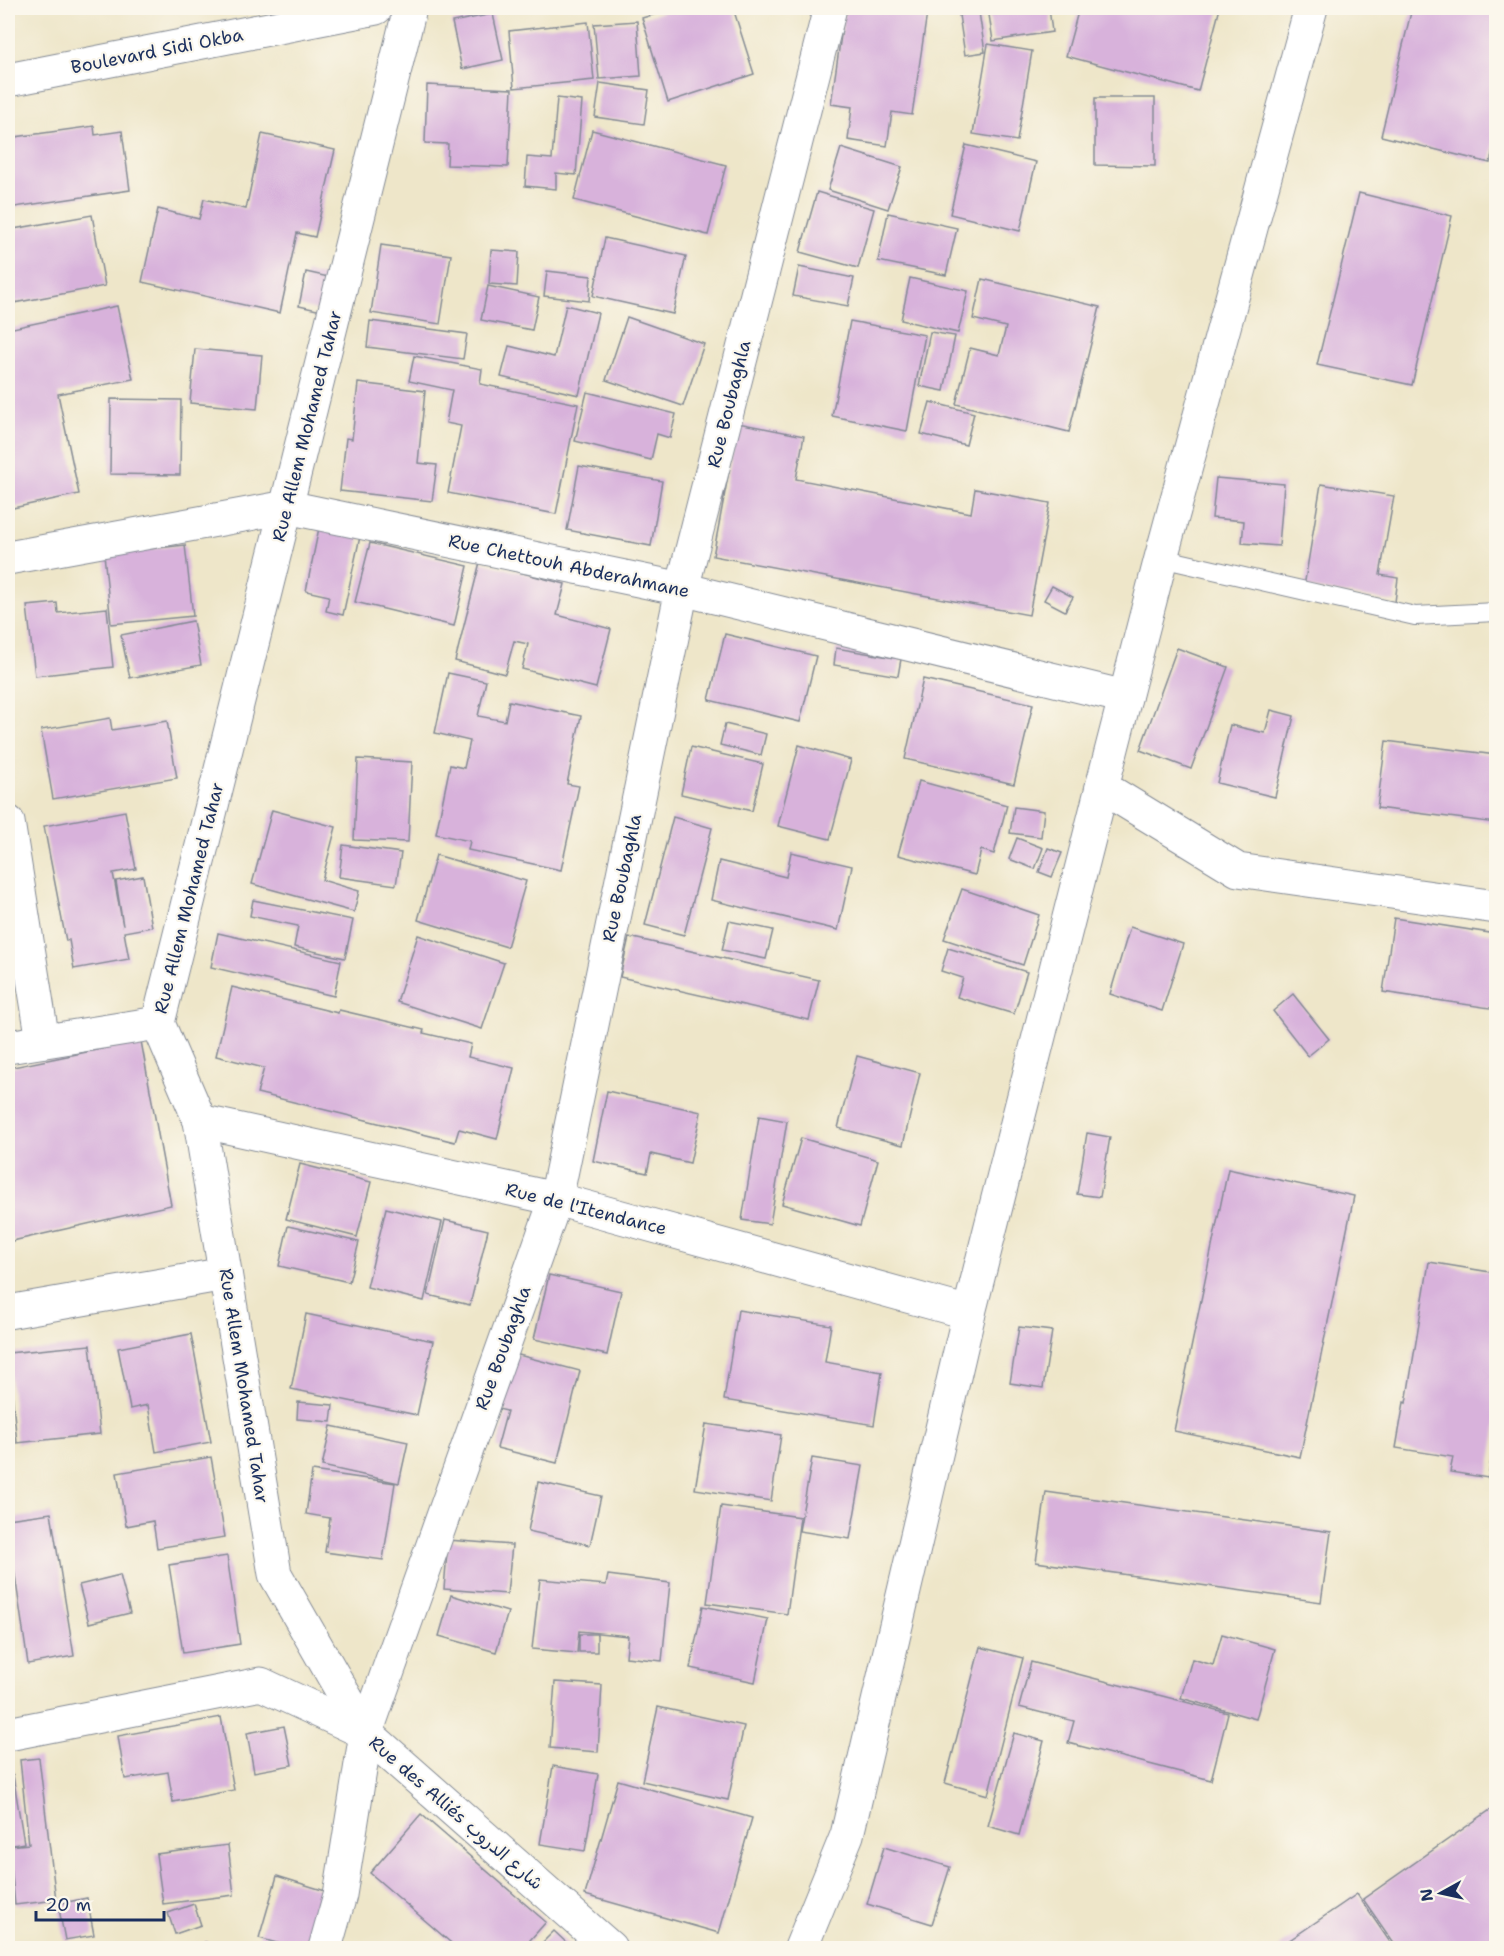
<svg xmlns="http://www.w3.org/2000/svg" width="1504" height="1956" font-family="'Shantell Sans','Playpen Sans Arabic',sans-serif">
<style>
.building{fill:#d8b2db}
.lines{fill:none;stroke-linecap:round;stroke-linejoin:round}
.service-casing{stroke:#848a94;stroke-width:20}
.minor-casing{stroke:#848a94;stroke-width:35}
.secondary-casing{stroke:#848a94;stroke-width:35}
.service{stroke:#fff;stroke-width:18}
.minor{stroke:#fff;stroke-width:33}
.secondary{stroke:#fff;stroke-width:33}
.labels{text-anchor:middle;stroke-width:4.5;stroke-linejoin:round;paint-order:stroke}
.street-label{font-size:18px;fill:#1b2f5e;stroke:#fbf7ec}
</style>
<rect width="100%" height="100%" fill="#fbf7ec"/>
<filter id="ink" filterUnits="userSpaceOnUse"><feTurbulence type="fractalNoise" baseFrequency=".0167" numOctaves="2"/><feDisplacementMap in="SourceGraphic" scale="12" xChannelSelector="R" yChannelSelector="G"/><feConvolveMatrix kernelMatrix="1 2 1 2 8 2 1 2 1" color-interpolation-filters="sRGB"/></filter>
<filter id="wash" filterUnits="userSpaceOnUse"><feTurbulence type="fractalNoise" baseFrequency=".008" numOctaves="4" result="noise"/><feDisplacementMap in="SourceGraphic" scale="24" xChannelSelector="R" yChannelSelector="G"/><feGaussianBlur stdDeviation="1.35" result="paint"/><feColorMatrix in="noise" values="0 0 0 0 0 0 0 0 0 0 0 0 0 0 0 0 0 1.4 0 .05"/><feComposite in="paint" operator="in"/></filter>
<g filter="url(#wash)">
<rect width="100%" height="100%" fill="#eee6c9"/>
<g id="blocks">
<!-- building -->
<g class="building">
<path d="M676,8H733L754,74L668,102L642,18Z"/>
<path d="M845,8H887L927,13L912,115L892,112L887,146L848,140L852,107L831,104Z"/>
<path d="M988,8H1049L1052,32L993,41Z"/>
<path d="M1079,8H1220L1198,91L1066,56Z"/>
<path d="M1412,8H1482L1496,11V136L1490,163L1381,136Z"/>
<path d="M979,12L985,52L965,55L959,15Z"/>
<path d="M493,14L503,60L462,69L452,22Z"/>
<path d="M637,21L641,76L599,79L594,24Z"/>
<path d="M588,22L594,80L514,88L509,31Z"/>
<path d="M988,44L1032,51L1017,141L973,134Z"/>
<path d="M600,83L649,90L644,124L595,117Z"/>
<path d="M427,85L512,89L508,167L447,165L448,144L425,143Z"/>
<path d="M557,98L582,101L576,175L556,173V189L525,186L527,157L552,159Z"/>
<path d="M1095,98H1155V166L1095,165Z"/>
<path d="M94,126L95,135L122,131L130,190L8,208V138Z"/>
<path d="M592,130L726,165L708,235L574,200Z"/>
<path d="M262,134L335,150L315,237L297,233L280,313L142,282L158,209L199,219L204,199L246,209Z"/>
<path d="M966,145L1036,162L1020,231L950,214Z"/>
<path d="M841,148L902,167L888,209L828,190Z"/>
<path d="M817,192L874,209L858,268L800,252Z"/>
<path d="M1359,193L1452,216L1412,385L1317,365Z"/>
<path d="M888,213L957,228L946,275L878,261Z"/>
<path d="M92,215L105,286L8,304V230Z"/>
<path d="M605,238L686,256L673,314L593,296Z"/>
<path d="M381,245L451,255L440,324L371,313Z"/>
<path d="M491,250L519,252L517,286L489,284Z"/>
<path d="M799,267L854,278L848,306L793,296Z"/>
<path d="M547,271L591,276L589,301L544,296Z"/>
<path d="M306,272L342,280L335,314L299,306Z"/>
<path d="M910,278L968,291L958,333L901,320Z"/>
<path d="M982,279L1100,307L1069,432L956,404L970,348L999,355L1006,327L973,319Z"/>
<path d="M488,286L539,297L532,330L481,320Z"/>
<path d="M566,305L598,313L579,395L501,377L509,346L554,357Z"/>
<path d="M117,306L133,379L58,394L79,494L8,509V329Z"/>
<path d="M627,317L704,344L683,406L606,380Z"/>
<path d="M370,321L467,334L463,359L367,347Z"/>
<path d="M850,321L925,335L907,431L832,416Z"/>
<path d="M930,332L955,336L944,391L919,386Z"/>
<path d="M195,349L262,355L257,409L190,403Z"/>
<path d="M414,356L482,369L480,384L578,404L556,514L448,493L461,426L446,423L452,390L409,381Z"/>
<path d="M358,383L425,391L418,463L437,465L432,501L340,491L346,438L352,439Z"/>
<path d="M587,392L676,414L670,438L657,434L651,460L575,441Z"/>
<path d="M111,399L181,400L180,475L110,474Z"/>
<path d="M930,402L974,413L966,445L921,434Z"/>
<path d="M738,423L804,436L796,479L971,513L975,489L1050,503L1029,615L713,556Z"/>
<path d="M579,466L662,481L651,546L567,530Z"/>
<path d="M1216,478L1284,484L1279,546L1242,543L1244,521L1212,518Z"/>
<path d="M1321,484L1394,496L1380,575L1398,578L1395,602L1304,587Z"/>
<path d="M320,523L361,532L343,615L326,611L329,596L306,591Z"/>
<path d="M370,543L468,566L454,626L355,602Z"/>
<path d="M185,545L193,616L111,624L104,554Z"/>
<path d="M480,562L565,584L557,615L611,629L596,688L522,669L528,644L514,641L505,674L455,661Z"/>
<path d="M1052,586L1073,597L1065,611L1044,600Z"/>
<path d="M57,603L58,613L107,608L113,667L35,676L27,606Z"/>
<path d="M193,621L201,665L130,678L121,635Z"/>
<path d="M725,634L816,656L800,722L709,700Z"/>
<path d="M836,648L901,659L898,676L834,665Z"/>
<path d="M1177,648L1228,667L1191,769L1140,750Z"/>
<path d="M448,673L486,681L478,716L505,721L509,701L581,716L567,784L579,786L561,870L468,850L470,841L436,834L450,765L464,768L470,741L435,733Z"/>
<path d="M923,679L1033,704L1014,784L905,759Z"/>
<path d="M1271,710L1294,716L1275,797L1217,783L1230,725L1265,733Z"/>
<path d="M110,718L112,730L167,721L177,778L53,799L41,730Z"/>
<path d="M725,724L766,734L761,755L720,745Z"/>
<path d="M1386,741L1496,755V823L1377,808Z"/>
<path d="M799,745L851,760L830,839L778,826Z"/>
<path d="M691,747L763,764L752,811L681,794Z"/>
<path d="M358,759L412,762L408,842L354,840Z"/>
<path d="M919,781L1007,805L994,854L981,850L975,875L898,855Z"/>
<path d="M1014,807L1044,811L1041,837L1010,833Z"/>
<path d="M272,810L336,827L322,880L359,891L354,912L252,884Z"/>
<path d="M125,811L136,869L113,873L123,926L116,881L143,876L152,927L124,932L129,959L74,969L69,940L66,941L44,826Z"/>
<path d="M673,817L712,828L684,935L645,925Z"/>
<path d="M1017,838L1043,848L1035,869L1009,859Z"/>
<path d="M343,845L401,853L396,885L339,877Z"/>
<path d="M1048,848L1062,853L1052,877L1039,872Z"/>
<path d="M791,852L852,866L838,930L711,900L719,861L786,877Z"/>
<path d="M436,855L526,881L507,947L418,920Z"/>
<path d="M962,889L1039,915L1023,965L944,939Z"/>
<path d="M253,900L353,920L345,958L294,947L298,926L250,916Z"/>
<path d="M1394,918L1496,934V1009L1383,992Z"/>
<path d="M729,921L773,930L766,959L722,950Z"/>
<path d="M1130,927L1183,944L1162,1011L1110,994Z"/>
<path d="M8,933L16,976L8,977Z"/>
<path d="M218,933L341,961L334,996L211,967Z"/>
<path d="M418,935L504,963L482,1029L397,1002Z"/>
<path d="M629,937L819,980L809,1020L620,977Z"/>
<path d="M948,948L1027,972L1014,1014L957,997L963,978L941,971Z"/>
<path d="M232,987L338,1013L339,1010L424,1030L423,1033L471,1044L468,1057L514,1068L497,1139L459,1129L455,1142L257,1093L264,1068L216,1056Z"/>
<path d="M1293,994L1329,1039L1308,1056L1273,1011Z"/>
<path d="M141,1041L171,1205L8,1242V1068Z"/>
<path d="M857,1056L920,1073L903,1145L838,1128Z"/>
<path d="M607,1091L701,1112L690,1163L651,1154L647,1173L593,1161Z"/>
<path d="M759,1116L787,1121L770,1224L742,1220Z"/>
<path d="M1087,1133L1110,1137L1100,1197L1077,1194Z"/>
<path d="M801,1138L878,1160L860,1226L782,1204Z"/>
<path d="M300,1164L371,1182L357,1237L286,1219Z"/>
<path d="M1228,1169L1354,1196L1300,1457L1174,1431Z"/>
<path d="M386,1208L442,1222L424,1301L367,1287Z"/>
<path d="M445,1220L488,1230L470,1305L428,1295Z"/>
<path d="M288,1226L359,1242L349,1282L279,1266Z"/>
<path d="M1429,1262L1496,1273V1430L1488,1478L1450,1472L1453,1457L1396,1448L1404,1402L1406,1403Z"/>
<path d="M549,1275L621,1291L607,1355L534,1339Z"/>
<path d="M738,1310L831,1325L825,1362L882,1372L874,1425L724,1400Z"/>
<path d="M306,1314L433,1341L417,1415L291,1389Z"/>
<path d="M1019,1327L1052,1331L1043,1388L1010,1383Z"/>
<path d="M191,1334L211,1442L156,1452L148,1405L130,1409L118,1348Z"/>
<path d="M90,1345L100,1434L17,1443L8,1353Z"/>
<path d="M511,1353L580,1371L557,1463L497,1448L507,1411L498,1409Z"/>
<path d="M298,1402L333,1405L331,1422L297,1419Z"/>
<path d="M706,1424L781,1435L771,1501L695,1489Z"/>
<path d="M331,1426L408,1442L399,1483L322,1466Z"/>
<path d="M211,1457L225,1537L157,1548L153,1521L126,1526L117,1473Z"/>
<path d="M812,1458L863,1466L850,1539L799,1531Z"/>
<path d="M312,1471L395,1483L383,1560L325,1552L330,1518L306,1514Z"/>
<path d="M538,1482L601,1496L590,1545L528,1531Z"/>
<path d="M1046,1492L1331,1532L1321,1602L1036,1562Z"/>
<path d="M721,1506L800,1517L787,1614L707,1603Z"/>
<path d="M51,1513L74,1656L28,1664L10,1541H8V1519Z"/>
<path d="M448,1540L512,1545L507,1594L444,1589Z"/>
<path d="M227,1556L240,1644L183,1653L169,1565Z"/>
<path d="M120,1575L130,1613L89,1623L79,1585Z"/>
<path d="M608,1575L670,1583L662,1661L626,1657L628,1636L579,1631L577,1653L532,1649L540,1579L606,1585Z"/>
<path d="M451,1595L508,1612L496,1652L439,1636Z"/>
<path d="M703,1606L768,1619L755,1682L690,1668Z"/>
<rect x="579" y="1634" width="18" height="18"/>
<path d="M1222,1634L1275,1649L1256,1719L1181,1698L1192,1659L1213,1665Z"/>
<path d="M980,1647L1023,1658L988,1795L945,1783Z"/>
<path d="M1031,1662L1228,1713L1211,1780L1068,1743L1074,1721L1019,1707Z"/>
<path d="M555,1682L602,1685L598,1752L550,1748Z"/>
<path d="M658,1707L744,1726L728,1800L642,1781Z"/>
<path d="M221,1717L234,1790L173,1802L168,1772L125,1779L118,1736Z"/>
<path d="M284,1726L292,1765L254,1772L247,1733Z"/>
<path d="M1014,1733L1044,1741L1019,1835L988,1826Z"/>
<path d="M39,1758L56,1900L15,1905L9,1846L29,1844L20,1760Z"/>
<path d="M553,1766L598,1774L585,1851L540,1844Z"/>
<path d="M13,1775L24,1843L8,1846V1776Z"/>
<path d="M618,1780L752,1818L719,1933L585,1895Z"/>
<path d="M1496,1806V1948H1397L1363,1899Z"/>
<path d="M421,1814L546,1922L523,1948H457L370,1873Z"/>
<path d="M228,1845L234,1895L163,1904L156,1854Z"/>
<path d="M884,1847L950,1867L932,1924L867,1904Z"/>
<path d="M277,1876L335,1894L318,1948H294L259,1938Z"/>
<path d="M1357,1894L1394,1948H1278Z"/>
<path d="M87,1898L94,1935L65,1940L58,1904Z"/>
<path d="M194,1904L201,1925L175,1934L168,1913Z"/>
<path d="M554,1931L572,1948H537Z"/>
<path d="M205,1942L228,1948H203Z"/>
</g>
</g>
</g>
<g filter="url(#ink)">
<use href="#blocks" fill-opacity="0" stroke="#848a94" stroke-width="1.5"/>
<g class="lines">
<!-- service casing -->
<g class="service-casing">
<path id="service" d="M1161,558L1415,616L1496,612"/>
</g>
<!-- minor casing -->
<g class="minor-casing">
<g id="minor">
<path d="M8,80L376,8"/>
<path d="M8,558L287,507L682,589L1125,697"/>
<path d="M1102,787L1238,870L1496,907"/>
<path d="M8,822L43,1041"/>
<path d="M8,1047L158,1023"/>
<path d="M200,1121L556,1199L969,1313"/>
<path d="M8,1312L225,1274"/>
<path d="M366,1733L556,1199L682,589L830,8"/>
<path d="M8,1734L261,1684L366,1733L610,1948"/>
<path d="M325,1948L340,1895L366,1733L275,1574L200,1121L158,1023L410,8"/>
</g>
</g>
<!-- secondary casing -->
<g class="secondary-casing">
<path id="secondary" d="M801,1948L847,1835L969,1313L1102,787L1161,558L1311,8"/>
</g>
<!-- service -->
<use href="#service" class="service"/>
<!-- minor -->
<use href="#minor" class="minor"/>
<!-- secondary -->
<use href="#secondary" class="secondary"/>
</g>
</g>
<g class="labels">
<!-- street labels -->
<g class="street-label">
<text transform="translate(157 51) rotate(-11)" y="6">Boulevard Sidi Okba</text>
<text transform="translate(729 404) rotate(-76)" y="6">Rue Boubaghla</text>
<text transform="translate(307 426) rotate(-76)" y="6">Rue Allem Mohamed Tahar</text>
<text transform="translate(569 566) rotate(12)" y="6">Rue Chettouh Abderahmane</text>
<text transform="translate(622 878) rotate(-78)" y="6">Rue Boubaghla</text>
<text transform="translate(189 898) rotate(-76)" y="6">Rue Allem Mohamed Tahar</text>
<text transform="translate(586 1209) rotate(14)" y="6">Rue de l'Itendance</text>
<text transform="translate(503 1348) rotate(-70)" y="6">Rue Boubaghla</text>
<text transform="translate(244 1386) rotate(81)" y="6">Rue Allem Mohamed Tahar</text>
<text transform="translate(456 1813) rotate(41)" y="6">Rue des Alliés شارع الدروب</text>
</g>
</g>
<!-- margin -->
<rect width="1504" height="1956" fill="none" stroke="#fbf7ec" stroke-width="30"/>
<!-- north arrow -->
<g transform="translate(1441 1893) rotate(262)" stroke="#fbf7ec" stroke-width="4.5" paint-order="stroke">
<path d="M0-4.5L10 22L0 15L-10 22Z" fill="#1b2f5e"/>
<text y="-9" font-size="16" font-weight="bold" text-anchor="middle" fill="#1b2f5e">N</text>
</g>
<!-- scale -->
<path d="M36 1911v9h128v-9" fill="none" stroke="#1b2f5e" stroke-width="3"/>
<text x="45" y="1911" font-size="18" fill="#1b2f5e" stroke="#fbf7ec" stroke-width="4.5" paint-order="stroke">20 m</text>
</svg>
